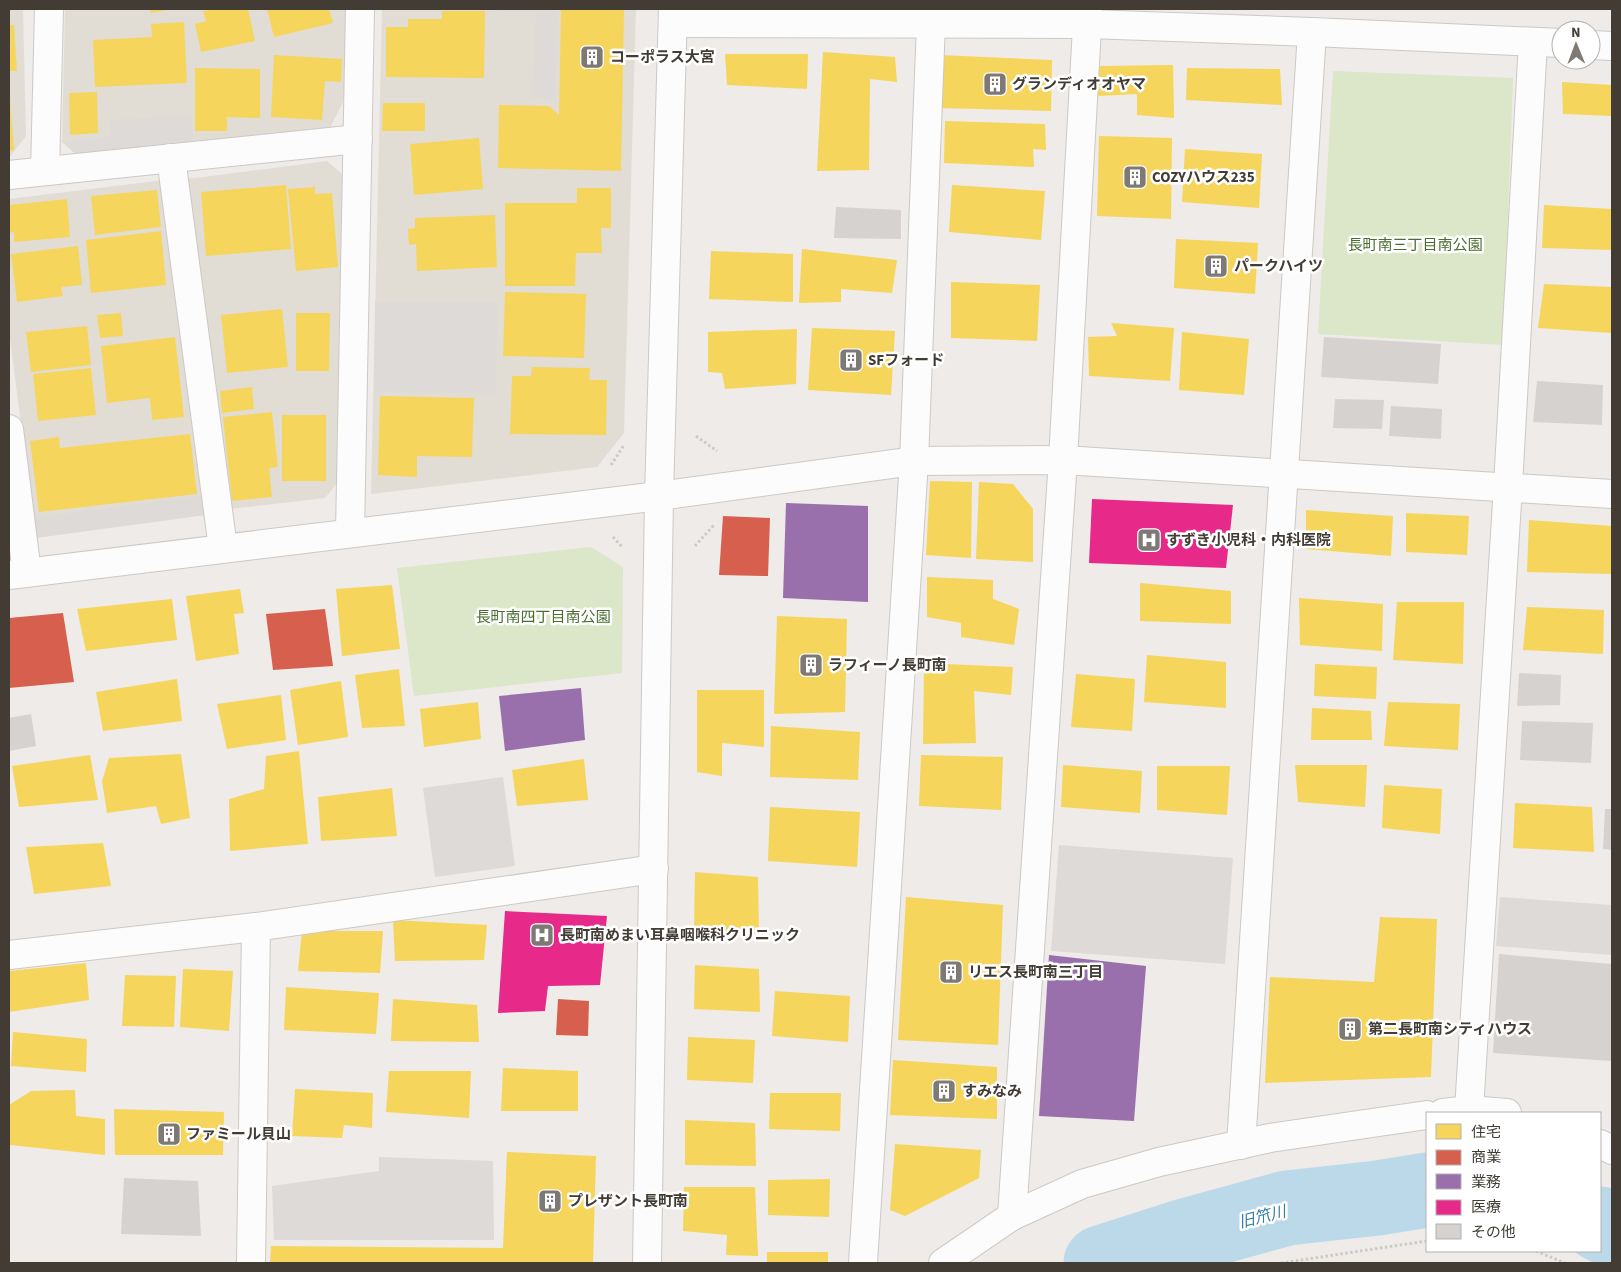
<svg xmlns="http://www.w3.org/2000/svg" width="1621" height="1272" font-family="'Source Sans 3','Noto Sans JP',sans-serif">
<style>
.residential{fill:#e1ddd5}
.green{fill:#dce6c9}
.parking{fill:#dddad8}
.homes{fill:#f6d55c}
.shops{fill:#d6604d}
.offices{fill:#9970ab}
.health{fill:#e7298a}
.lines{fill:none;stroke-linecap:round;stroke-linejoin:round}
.river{stroke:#bbd9e9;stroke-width:75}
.building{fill:#d6d2cf}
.minor-casing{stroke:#ccc9c5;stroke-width:30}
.path{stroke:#cccac6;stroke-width:3;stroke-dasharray:2.5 2.5;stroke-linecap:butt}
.minor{stroke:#fcfcfc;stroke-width:28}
.labels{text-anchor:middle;stroke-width:5;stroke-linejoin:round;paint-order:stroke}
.poi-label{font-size:15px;font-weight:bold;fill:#423c35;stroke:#fff;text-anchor:start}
.park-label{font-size:15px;fill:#4a6e2e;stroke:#fff}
.water-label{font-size:16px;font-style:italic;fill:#387da4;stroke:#fff}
</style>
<rect width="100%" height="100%" fill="#eeebe8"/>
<!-- residential -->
<g class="residential">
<path d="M9,9H23L26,136L9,158Z"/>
<path d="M65,9H346L345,98L330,128L78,156L62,142Z"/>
<path d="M382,9H636L624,433L597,467L371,494Z"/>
<path d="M327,161L342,174L343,476L325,498L231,509L187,179Z"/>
<path d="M164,180L206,515L33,518L9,331V199Z"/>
</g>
<!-- green -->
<g class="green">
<path d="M1333,71L1513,78L1503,345L1318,334Z"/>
<path d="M591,547L623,567L622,673L414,696L397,568Z"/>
</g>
<!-- parking -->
<g class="parking">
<path d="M492,9H557L555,99L532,98L536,12L492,11Z"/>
<path d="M192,115L193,143L78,156L62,142L110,137L109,120Z"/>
<path d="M375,302H497L496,393L374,392Z"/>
<path d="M204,495L206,515L36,538L33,518Z"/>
<path d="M503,777L515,866L435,877L423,788Z"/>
<path d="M1059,845L1233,858L1225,964L1051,951Z"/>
<path d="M1500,897L1612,905V955L1496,946Z"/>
<path d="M379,1157L493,1161L494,1240H274L272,1186L379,1171Z"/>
</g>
<!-- homes -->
<g class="homes">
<path d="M150,9H167V10L151,13Z"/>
<path d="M214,9H248L255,41L201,52L195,24L206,21L203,11Z"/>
<path d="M267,9H329L333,23L274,37Z"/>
<path d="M561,9H624L621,171L498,168L499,105L549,106L559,115Z"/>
<path d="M442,11H485L484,78L386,77V27H408V19H442Z"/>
<path d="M184,22L187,83L95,87L93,40L152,37L151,24Z"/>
<path d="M9,25H14L17,71H9Z"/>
<path d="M823,52L895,57L897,82L870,79L869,170L817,171Z"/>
<path d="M725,54H808L807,89L727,85Z"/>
<path d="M274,55L342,59L341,82L325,81L322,120L271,117Z"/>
<path d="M939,55L1052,60L1051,111L938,108Z"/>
<path d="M1173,65L1174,118L1137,115V94L1098,96L1099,66Z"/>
<path d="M195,68L260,69V118L227,117V131H195Z"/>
<path d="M1187,68L1280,69L1282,105L1186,100Z"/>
<path d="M1562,82L1612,85V116L1563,114Z"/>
<path d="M97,92L98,133L70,135L69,93Z"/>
<path d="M9,99H10L14,150L9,151Z"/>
<path d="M383,103H425V131H382Z"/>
<path d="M945,121L1045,124L1046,150L1033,149L1034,167L944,163Z"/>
<path d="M1099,136L1172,138L1171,219L1097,216Z"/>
<path d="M479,138L483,189L414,195L410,144Z"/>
<path d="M1185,149L1262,154L1259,208L1182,202Z"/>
<path d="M286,185L291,249L206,256L201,192Z"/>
<path d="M952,185L1045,191L1041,240L949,232Z"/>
<path d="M315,187V194L332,193L338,267L296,271L288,189Z"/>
<path d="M577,188H611V228H601L602,253H576L575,286H505V203H577Z"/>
<path d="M157,190L161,227L95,235L91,196Z"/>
<path d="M67,199L70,237L14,242V232L9,233V205Z"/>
<path d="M1544,205L1612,209V250L1542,248Z"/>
<path d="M495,215L497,267L417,271L416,244L409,245L408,229L415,228V218Z"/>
<path d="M161,231L166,285L91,293L86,240Z"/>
<path d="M1176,239L1258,243L1255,294L1174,288Z"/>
<path d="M78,246L82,285L61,287L63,296L17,302L11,254Z"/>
<path d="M802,249L897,260L892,293L841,289V302L799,303Z"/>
<path d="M711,251L793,254V302L709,299Z"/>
<path d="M951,282L1040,285L1037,341L951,338Z"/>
<path d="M1544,284L1612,287V333L1538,328Z"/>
<path d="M505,292L586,294L584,358L503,356Z"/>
<path d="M282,309L288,367L227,373L221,315Z"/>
<path d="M121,313L123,336L100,338L97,315Z"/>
<path d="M296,313H330L329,371H296Z"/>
<path d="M1111,323L1174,328L1170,381L1089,376L1088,337L1117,336Z"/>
<path d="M87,326L91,365L31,372L26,332Z"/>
<path d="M812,328L895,331L891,395L808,390Z"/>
<path d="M797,329L796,384L725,389L722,373L708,372V332Z"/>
<path d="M1182,332L1249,339L1244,395L1179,390Z"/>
<path d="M175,337L184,417L152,420L150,398L107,403L101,346Z"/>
<path d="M532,367L590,368L589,380H607L606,435L510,434L512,376H531Z"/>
<path d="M91,368L96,415L38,421L33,374Z"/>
<path d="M252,387L254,409L222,413L220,391Z"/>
<path d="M380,396L474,398L472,457L417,456V477L378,475Z"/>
<path d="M272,412L278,467L269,468L272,497L232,501L223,417Z"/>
<rect x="282" y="415" width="44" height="66"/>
<path d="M190,434L197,494L39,512L30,441L59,437L60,448Z"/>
<path d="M930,481L972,482L971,558L926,555Z"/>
<path d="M979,482L1013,484L1033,509V562L976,559Z"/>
<path d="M1306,510L1393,516L1391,556L1306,549Z"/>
<path d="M1406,513L1469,516L1467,555L1406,552Z"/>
<path d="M1529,520L1612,526V574L1527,572Z"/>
<path d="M927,577L993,580V599L1019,609L1014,645L961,637V623L927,617Z"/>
<path d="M1140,583L1231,591V624L1140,621Z"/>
<path d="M392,585L400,649L342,656L336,589Z"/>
<path d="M240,589L244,613L234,614L239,654L196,661L186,596Z"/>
<path d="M1299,598L1383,604L1382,651L1300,645Z"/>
<path d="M172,599L177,640L86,651L77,609Z"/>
<path d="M1397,602H1464L1463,664L1393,660Z"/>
<path d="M1527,607L1604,610L1603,654L1523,650Z"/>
<path d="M777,616L847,619L845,712L774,714Z"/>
<path d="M1147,655L1226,662V708L1144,702Z"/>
<path d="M924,663L1013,667L1011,695L974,691L976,743L923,744Z"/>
<path d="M1315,664L1377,667L1376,699L1314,696Z"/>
<path d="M399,669L405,726L362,728L355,675Z"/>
<path d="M1076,674L1135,679L1132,731L1071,727Z"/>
<path d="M177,679L182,721L103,731L96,692Z"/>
<path d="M341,681L348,737L298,745L290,690Z"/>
<path d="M697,690H764V747L722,743V776L697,772Z"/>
<path d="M281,695L286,740L227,749L217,704Z"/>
<path d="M478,702L481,739L424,747L420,709Z"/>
<path d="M1388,702L1460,704L1458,750L1384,746Z"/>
<path d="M1312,708L1371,711L1372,740H1311Z"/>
<path d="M771,726L860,732L858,780L770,777Z"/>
<path d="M299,751L308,844L230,851L229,799L264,789L266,756Z"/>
<path d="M181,754L190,818L161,824L156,806L107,813L102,781L109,758Z"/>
<path d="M90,755L98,800L19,807L12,766Z"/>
<path d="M921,755L1003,757L1001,810L919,806Z"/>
<path d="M584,759L588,800L517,806L512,770Z"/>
<path d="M1063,765L1142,771L1140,813L1061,807Z"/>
<path d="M1295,765H1367L1365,807L1298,802Z"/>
<path d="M1157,766H1230L1227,815L1157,810Z"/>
<path d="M1384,785L1442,789L1440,834L1382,828Z"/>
<path d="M392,788L397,836L321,841L318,797Z"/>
<path d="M1515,803L1592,807L1594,852L1513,848Z"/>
<path d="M770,807L860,812L857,867L768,861Z"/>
<path d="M103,843L111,886L34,894L26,847Z"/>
<path d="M695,872L758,877L759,934L694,930Z"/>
<path d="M906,897L1003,905L998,1045L898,1040Z"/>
<path d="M1380,917L1437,919L1431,1077L1265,1083L1270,977L1374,982Z"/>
<path d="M393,920L487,925L484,960L395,961Z"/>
<path d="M302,931H383L380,973L298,971Z"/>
<path d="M86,963L89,1000L9,1012V971Z"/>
<path d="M695,965L759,969L760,1012L694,1009Z"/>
<path d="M183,969L233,971L229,1031L180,1027Z"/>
<path d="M125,975L176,976L174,1027L122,1026Z"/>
<path d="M286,987L379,993L376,1034L284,1030Z"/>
<path d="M775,991L850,996L848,1042L772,1036Z"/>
<path d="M393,999L477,1005L479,1042L391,1041Z"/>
<path d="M13,1032L87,1039L86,1072L11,1066Z"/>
<path d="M688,1037L755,1040L753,1083L687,1080Z"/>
<path d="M893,1060L997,1067V1119L890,1115Z"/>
<path d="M503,1068L578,1071V1111H501Z"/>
<path d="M389,1071H471L469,1118L386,1112Z"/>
<path d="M295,1089L373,1093L372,1128L344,1125L342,1138L292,1136Z"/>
<path d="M75,1090L76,1116L105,1119V1155L10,1145L9,1105L31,1091Z"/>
<path d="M770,1093H841L840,1131L769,1129Z"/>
<path d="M114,1109L224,1112L223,1155H115Z"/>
<path d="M685,1120L755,1123L756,1166L685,1165Z"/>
<path d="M895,1144L981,1150L979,1178L905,1216L890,1210Z"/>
<path d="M507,1152L596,1156L593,1263H270L271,1246L503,1248Z"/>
<path d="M830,1179L829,1217L768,1215V1180Z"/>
<path d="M684,1187H755L758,1256L726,1255L727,1235L683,1231Z"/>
<rect x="767" y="1252" width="61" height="11"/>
</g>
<!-- shops -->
<g class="shops">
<path d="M723,516L770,518L768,576L719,575Z"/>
<path d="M325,609L333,666L273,670L266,614Z"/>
<path d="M63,613L74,682L9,688V618Z"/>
<path d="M558,999L589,1001L588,1036L556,1035Z"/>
</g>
<!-- offices -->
<g class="offices">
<path d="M786,503L868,506V602L783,598Z"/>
<path d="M581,688L585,740L505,751L499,696Z"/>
<path d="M1049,955L1146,966L1134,1121L1039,1116Z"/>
</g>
<!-- health -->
<g class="health">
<path d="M1092,499L1233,505L1226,568L1089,563Z"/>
<path d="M505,911L607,916L600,985L548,986L545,1011L498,1013Z"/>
</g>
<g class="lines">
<!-- river -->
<g class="river">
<path d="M1600,1224L1612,1230"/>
<path d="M1101,1263L1182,1237L1287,1208L1378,1198L1427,1190"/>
</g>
</g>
<!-- building -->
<g class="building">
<path d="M836,207L901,210V239L834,238Z"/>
<path d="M1324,337L1441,344L1438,384L1321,377Z"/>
<path d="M1537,381L1603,385L1602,425L1533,422Z"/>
<path d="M1335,399L1384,400L1382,429L1333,428Z"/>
<path d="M1391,406L1442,409L1441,439L1389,436Z"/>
<path d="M1519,673L1561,675L1560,705L1517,706Z"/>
<path d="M31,714L36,746L9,751V718Z"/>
<path d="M1522,721L1593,723L1591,763L1520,760Z"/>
<path d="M1605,809H1612V850L1603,849Z"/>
<path d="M1499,954L1612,964V1061L1493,1053Z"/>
<path d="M124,1178L198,1181L201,1236L121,1234Z"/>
</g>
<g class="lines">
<!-- minor casing -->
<g class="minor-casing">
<g id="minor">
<path d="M673,23L1088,24L1312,32L1561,43"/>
<path d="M1591,45L1612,46"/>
<path d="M171,158L223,548"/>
<path d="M45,171L49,9"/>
<path d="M9,175L358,139"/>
<path d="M9,429L27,573"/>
<path d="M350,533L360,9"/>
<path d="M9,575L659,496L914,461L1063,460L1612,494"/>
<path d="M9,955L256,927L654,869"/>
<path d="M1469,1110L1508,486L1533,42"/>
<path d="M1443,1113L1469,1110L1507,1113"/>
<path d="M1600,1144L1612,1150"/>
<path d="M1241,1145L1312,32"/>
<path d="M1012,1216L1063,460L1088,9"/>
<path d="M251,1263L256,927"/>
<path d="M647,1263L659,496L673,9"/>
<path d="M863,1263L914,461L931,23"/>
<path d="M943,1263L1012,1216L1082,1184L1159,1162L1270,1138L1427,1115"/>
</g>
</g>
<!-- path -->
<g class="path">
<path d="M696,436L717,451"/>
<path d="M611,465L624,445"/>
<path d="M613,537L622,547"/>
<path d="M695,546L714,525"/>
<path d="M1536,1251L1565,1263"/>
<path d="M1281,1263L1427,1241"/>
</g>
<!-- minor -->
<use href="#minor" class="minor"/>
</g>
<!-- icons -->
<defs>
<g id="building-square" transform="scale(1.25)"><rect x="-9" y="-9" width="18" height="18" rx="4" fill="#7e7974" stroke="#fff"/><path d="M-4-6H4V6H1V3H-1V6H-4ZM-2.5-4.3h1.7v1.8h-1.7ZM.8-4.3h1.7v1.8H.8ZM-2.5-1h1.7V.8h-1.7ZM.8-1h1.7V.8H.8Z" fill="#fff"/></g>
<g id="hospital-square" transform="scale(1.25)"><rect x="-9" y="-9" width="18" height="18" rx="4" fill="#7e7974" stroke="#fff"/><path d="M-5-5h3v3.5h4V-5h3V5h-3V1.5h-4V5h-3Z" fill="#fff"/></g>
</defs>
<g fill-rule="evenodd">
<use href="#building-square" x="592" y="57"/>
<use href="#building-square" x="995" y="84"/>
<use href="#building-square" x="1135" y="177"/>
<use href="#building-square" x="1216" y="266"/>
<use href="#building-square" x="851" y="360"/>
<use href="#hospital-square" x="1149" y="540"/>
<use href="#building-square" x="811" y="665"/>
<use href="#hospital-square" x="542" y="935"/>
<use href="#building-square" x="951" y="972"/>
<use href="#building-square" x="1350" y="1029"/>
<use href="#building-square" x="944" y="1091"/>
<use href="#building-square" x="169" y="1134"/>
<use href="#building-square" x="550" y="1201"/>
</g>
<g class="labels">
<!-- poi labels -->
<g class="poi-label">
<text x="610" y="62">コーポラス大宮</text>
<text x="1012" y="89">グランディオオヤマ</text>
<text x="1152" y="182">COZYハウス235</text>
<text x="1234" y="271">パークハイツ</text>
<text x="868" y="365">SFフォード</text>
<text x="1166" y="545">すずき小児科・内科医院</text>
<text x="828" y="670">ラフィーノ長町南</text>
<text x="560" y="940">長町南めまい耳鼻咽喉科クリニック</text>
<text x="968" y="977">リエス長町南三丁目</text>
<text x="1368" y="1034">第二長町南シティハウス</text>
<text x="962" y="1096">すみなみ</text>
<text x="186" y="1139">ファミール貝山</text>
<text x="568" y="1206">プレザント長町南</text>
</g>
<!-- park labels -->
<g class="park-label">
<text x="1415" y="250">長町南三丁目南公園</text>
<text x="543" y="622">長町南四丁目南公園</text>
</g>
<!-- water labels -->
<g class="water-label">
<text transform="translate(1262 1216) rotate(-14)" y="6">旧笊川</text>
</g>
</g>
<!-- border -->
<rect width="1621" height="1272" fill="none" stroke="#423c35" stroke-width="20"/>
<!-- legend -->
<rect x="1426" y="1112" width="175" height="140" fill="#ffffff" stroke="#b3b1ae"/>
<rect x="1436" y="1124" width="25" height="15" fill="#f6d55c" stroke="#b3b1ae"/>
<text x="1471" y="1137" font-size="15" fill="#423c35">住宅</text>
<rect x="1436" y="1150" width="25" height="15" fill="#d6604d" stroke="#b3b1ae"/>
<text x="1471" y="1162" font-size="15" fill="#423c35">商業</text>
<rect x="1436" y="1174" width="25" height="15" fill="#9970ab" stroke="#b3b1ae"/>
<text x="1471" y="1187" font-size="15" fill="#423c35">業務</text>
<rect x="1436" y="1200" width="25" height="15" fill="#e7298a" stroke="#b3b1ae"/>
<text x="1471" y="1212" font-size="15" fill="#423c35">医療</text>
<rect x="1436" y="1224" width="25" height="15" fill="#d6d2cf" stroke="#b3b1ae"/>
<text x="1471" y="1237" font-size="15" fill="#423c35">その他</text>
<!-- north arrow -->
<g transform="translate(1576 45) rotate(359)"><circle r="24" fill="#ffffff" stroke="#b3b1ae"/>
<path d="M0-4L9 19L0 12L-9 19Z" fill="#7e7974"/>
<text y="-8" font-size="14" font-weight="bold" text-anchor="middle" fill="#423c35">N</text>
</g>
</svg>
